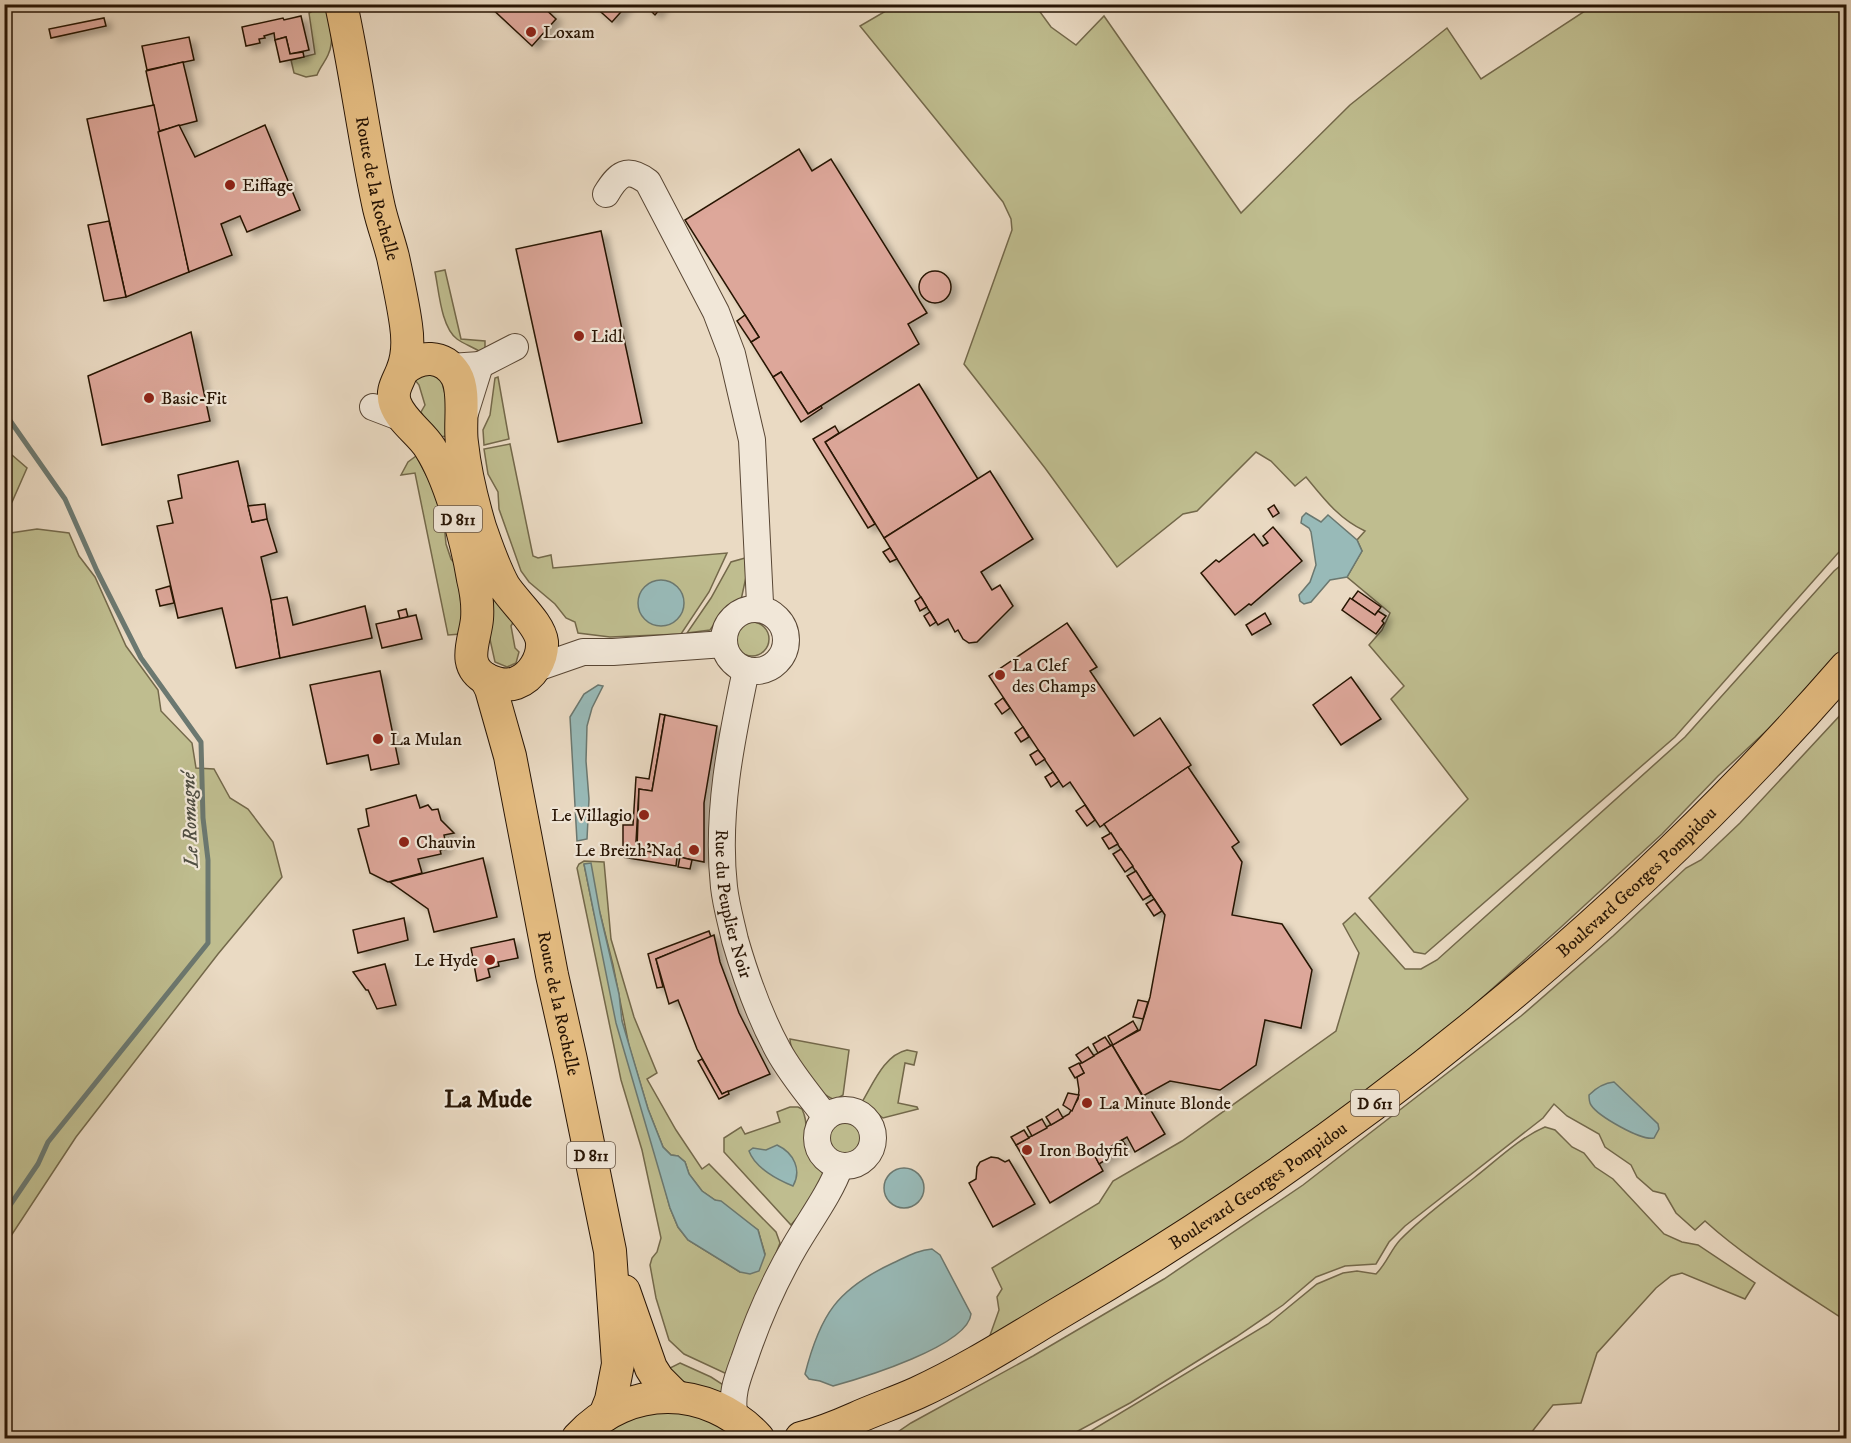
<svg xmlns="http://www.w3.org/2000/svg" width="1851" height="1443" font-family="'IM FELL DW Pica',serif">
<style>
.green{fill:#bfbd8f;stroke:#73684a;stroke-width:1.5;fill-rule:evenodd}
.water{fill:#98bab8;stroke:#6b7870;stroke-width:1.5}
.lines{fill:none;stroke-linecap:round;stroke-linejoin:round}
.stream{stroke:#6b7870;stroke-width:5}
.building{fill:#dda79a;stroke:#271404;stroke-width:1.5;filter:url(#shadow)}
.minor-casing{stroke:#584634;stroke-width:28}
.major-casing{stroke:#271404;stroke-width:34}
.minor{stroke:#f1e7d8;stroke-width:26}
.major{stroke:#e5bd82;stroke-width:32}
.poi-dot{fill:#8f2418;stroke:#f1e7d8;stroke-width:2}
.labels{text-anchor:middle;stroke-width:4.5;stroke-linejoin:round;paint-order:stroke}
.shield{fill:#f1e7d8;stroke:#645344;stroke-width:1.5}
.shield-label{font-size:16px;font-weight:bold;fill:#271404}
.poi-label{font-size:18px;fill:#271404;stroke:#f1e7d8;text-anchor:start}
.street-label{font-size:18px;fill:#271404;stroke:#f1e7d8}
.water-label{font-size:20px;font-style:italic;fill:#4f4e43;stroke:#f1e7d8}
.district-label{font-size:24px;font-weight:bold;fill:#271404;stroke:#f1e7d8}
</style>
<defs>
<filter id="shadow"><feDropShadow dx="6" dy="4" stdDeviation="3" flood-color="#0004"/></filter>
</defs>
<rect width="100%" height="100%" fill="#eadac3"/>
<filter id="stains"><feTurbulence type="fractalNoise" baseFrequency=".00333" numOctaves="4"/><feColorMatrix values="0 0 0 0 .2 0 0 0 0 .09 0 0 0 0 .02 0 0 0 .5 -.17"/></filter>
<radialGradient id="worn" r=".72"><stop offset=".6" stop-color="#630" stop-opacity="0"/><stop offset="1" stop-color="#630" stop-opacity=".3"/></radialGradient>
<!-- green -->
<g class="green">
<path d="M316,5H322C333,13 334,43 328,55C325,62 320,67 317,75L306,77L294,73L291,60L315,54L309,13L313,11Z"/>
<path d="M896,5H1035L1051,27L1076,45L1104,16L1241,213L1350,105L1447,28L1481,79L1594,5H1846V547L1838,553L1675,737L1425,954L1414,952L1369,898L1468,799L1391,699L1404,686L1369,645L1382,630L1390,613L1347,577L1362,551L1357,540L1365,531C1339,519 1324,499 1306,477L1295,486L1271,461L1256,452L1197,511L1183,514L1117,567L1045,468L964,364L1012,230L1011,219L1003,202L860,26Z"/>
<path d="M445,270L461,339L485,341V349L482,353C474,347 465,345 457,339C441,327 439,291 435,272Z"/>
<path d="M430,372L441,379L449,409L451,436L434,437L421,412L425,405L419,385L415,380Z"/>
<path d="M498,377L509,439L484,445L483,430L490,415L495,378Z"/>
<path d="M510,444L533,556L538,558L551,555L553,568L727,553L709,592L681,634L610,637L578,633L575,622L566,618L555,604L529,582L521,571L499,509L498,492L488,474L484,449Z"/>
<path d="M5,449L27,468L12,502L5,510Z"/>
<path d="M416,456L432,486L444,523L446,544L451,559L457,566L461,604L470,603L461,634L448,635L415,473L401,475L408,462Z"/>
<path d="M37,529L69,533L79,556L95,577L126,646L158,690L161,711L192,743L196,768L214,769L230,798L248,809L273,842L282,877L218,954L76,1137L5,1245L4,534Z"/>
<path d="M745,558L746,577L741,600L723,612L710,630L687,633L711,598L731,562Z"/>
<path d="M1846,561V648L1778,720L1718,776L1662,834L1560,928L1404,1068L1294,1150L988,1341L999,1310L997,1297L1002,1289L992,1268L1099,1203L1113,1181L1182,1141L1336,1031L1359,953L1343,924L1355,913L1405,969H1421L1437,960L1685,737L1834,571Z"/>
<path d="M499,594L514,621L511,626L515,648L519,652L516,663L507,667L495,662L485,617L483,597Z"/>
<circle cx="752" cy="639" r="17"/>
<path d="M1846,709V1321C1798,1289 1748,1260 1705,1221L1695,1230L1676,1213L1665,1194L1653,1191L1637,1177L1631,1165L1605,1147L1599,1134L1567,1116L1554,1104L1543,1118L1405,1226L1389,1242L1376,1264L1345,1266L1316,1277L1283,1305L1236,1337L1130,1403L1065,1438H889L911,1423L1033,1356L1164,1279L1303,1185L1521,1016L1613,936L1686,868L1701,860L1740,823Z"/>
<path d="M584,861L604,862L611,939L634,1017L657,1073L647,1079L676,1130L702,1169L709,1164L776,1232L780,1243L729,1375L684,1354L669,1340L656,1298L650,1265L652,1258L657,1252L661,1238L642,1150L621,1080L577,868L579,864ZM584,864L600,913L613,965L629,1046L648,1109L663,1147L671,1155L678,1156L685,1162L689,1174L702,1191L758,1230L765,1254L740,1272L688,1240L678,1227L670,1208L594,913Z"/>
<path d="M790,1039L849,1050L843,1095L835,1100C831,1098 826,1096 823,1093C812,1082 790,1054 790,1039Z"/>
<path d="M907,1050L917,1052L914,1065L905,1063L898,1103L917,1107L918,1109L883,1118L862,1102C873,1084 884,1055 907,1050Z"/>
<path d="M790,1107H798L802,1109C814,1133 795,1158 827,1172L801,1213L791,1225L724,1152V1138L741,1127L745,1134L780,1122L777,1112Z"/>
<circle cx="845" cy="1138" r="18"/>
<path d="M1545,1127L1555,1130L1572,1147L1584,1153L1595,1167L1613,1179L1664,1234L1682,1242L1698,1245L1755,1283L1745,1299L1682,1273L1671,1276L1656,1288L1597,1353L1581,1403L1553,1405L1527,1438H1079L1268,1324L1317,1284L1343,1273L1357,1271L1376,1274C1387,1263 1390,1251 1400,1240C1422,1217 1449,1198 1474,1178C1496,1161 1519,1138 1545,1127Z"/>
<path d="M680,1363L711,1377L725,1386L721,1395C702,1389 681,1385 668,1369Z"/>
<path d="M692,1412L741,1438H594L641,1413Z"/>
</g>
<!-- water -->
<g class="water">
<path d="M1306,513L1321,522L1328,515L1357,540L1362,551L1347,577L1330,580L1311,602L1304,604L1300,601L1299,595L1310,582L1316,565L1311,532L1309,528L1301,523L1302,517Z"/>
<circle cx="661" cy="603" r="23"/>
<path d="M598,685L603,686L592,708L587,726L586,761L589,799L587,839L577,841L570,717L584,694Z"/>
<path d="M591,863L600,913L619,994L622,1021L648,1109L663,1147L671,1155L678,1156L685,1162L689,1174L702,1191L715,1200L721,1201L758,1230L765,1255L759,1271L750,1274L740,1272L688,1240L678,1227L670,1208L616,1023L584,864Z"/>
<path d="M1614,1082L1658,1124L1659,1129L1654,1138C1641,1141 1598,1116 1591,1105C1589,1102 1589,1098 1589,1095C1596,1088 1603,1083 1614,1082Z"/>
<path d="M777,1145C794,1153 802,1170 793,1186C778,1180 755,1168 749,1151L753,1148L766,1150Z"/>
<circle cx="904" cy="1188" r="20"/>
<path d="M932,1249L940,1255L971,1314C968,1346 862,1378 833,1386L820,1381L809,1379L805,1374C820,1315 837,1289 893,1263C906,1257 918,1250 932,1249Z"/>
</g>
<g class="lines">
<!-- stream -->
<g class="stream">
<path d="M4,412L65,499L97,571L141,658L201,742L203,818L208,860V943L48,1142L38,1164L4,1214"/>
<path d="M4,1412L9,1438"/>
</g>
</g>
<!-- building -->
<g class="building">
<path d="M487,4H540L556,19L532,46Z"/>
<path d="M592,4H628L612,22Z"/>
<path d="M644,4H664L655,15Z"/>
<path d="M301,16L309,50L290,54L286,37L275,40L274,33L264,36L265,38L259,39L260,43L246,46L242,27L283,18L284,20Z"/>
<path d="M104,18L106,26L51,38L49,29Z"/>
<path d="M189,37L194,60L147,70L142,46Z"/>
<path d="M286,37L290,54L303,52L304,57L280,62L275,40Z"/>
<path d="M183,62L197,121L159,131L146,71Z"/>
<path d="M154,105L189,272L126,297L87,119Z"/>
<path d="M179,125L195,157L265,125L300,210L247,232L240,216L221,224L232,255L189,272L158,132Z"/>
<path d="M799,149L812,171L831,159L927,313L908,324L919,344L808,414L781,372L773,377L751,342L759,337L685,220Z"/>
<path d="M109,221L126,297L104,301L88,225Z"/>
<path d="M601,231L642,423L558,442L516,249Z"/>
<circle cx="935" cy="287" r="16"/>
<path d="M745,315L759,337L751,342L737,321Z"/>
<path d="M191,332L210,421L102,445L88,376Z"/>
<path d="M781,372L808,414L821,406L822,408L801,422L773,377Z"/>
<path d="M919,384L978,479L884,538L825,442Z"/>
<path d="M835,426L839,433L825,442L875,524L868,528L813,439Z"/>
<path d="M238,461L252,522L267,519L277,552L261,557L271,600L280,658L236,668L222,608L178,618L157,526L173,523L168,501L182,498L178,475Z"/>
<path d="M990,471L1033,539L981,572L992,590L1000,585L1013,606L977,642L969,643L963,639L958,630L955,632L948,619L938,625L884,538Z"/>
<path d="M265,504L267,519L252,522L248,506Z"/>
<path d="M1274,505L1279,513L1273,517L1268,509Z"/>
<path d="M1273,527L1302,561L1251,605L1249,604L1235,615L1201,573L1216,560L1219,562L1254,534L1263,546L1268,543L1263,536Z"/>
<path d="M890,548L897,559L890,562L883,552Z"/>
<path d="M170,586L174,603L160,606L156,590Z"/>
<path d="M1358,591L1381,607L1375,615L1352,599Z"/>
<path d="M287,597L293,625L365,606L372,638L280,658L271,600Z"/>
<path d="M921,597L927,607L920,611L915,601Z"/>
<path d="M1350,598L1375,615L1378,611L1386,616L1382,621L1384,623L1376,634L1342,610Z"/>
<path d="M406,609L408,617L400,619L398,611Z"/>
<path d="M930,612L936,622L930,626L924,616Z"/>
<path d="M1265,613L1271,624L1252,635L1246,625Z"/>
<path d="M416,615L422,639L382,648L376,624Z"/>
<path d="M1067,623L1097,667L1090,671L1134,736L1160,718L1191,765L1100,827L1070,782L1063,787L989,676Z"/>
<path d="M380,671L399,764L371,770L368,755L327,764L310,685Z"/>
<path d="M1351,677L1381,719L1341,745L1313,705Z"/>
<path d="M1003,698L1010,708L1002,714L995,704Z"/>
<path d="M660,714L665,715L652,791L639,789L636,842L637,849L677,857L676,866L623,857V825H633L636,777L649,779Z"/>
<path d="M665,715L717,726L704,803V862L637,849L639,789L652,791Z"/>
<path d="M1023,727L1029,737L1021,742L1015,733Z"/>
<path d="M1038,750L1045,759L1036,765L1030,755Z"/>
<path d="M1188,767L1239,842L1232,847L1242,862L1232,915L1282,924L1312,970L1301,1028L1265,1020L1256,1065L1220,1090L1170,1081L1143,1096L1112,1045L1140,1030L1150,997L1165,915L1104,824Z"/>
<path d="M1053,772L1059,781L1051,787L1045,777Z"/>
<path d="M416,795L420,808L428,805L432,810L438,809L441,820L454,833L444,835L447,849L440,850L441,854L418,859L422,873L388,882L370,873L358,829L369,826L366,809Z"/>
<path d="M1085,805L1095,820L1087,826L1076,811Z"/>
<path d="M1111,833L1118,844L1109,849L1102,838Z"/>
<path d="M1121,849L1133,866L1125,872L1113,854Z"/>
<path d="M680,857L692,860L690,869L678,867Z"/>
<path d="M483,858L497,917L434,932L428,909L390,882Z"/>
<path d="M1136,871L1151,895L1143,900L1127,876Z"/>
<path d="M1154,899L1162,911L1154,916L1146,904Z"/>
<path d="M404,918L408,940L358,953L353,930Z"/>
<path d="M709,931L711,937L656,959L663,987L657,988L648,954Z"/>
<path d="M714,935L720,962L739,1013L770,1074L722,1094L697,1049L678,1000L669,1004L656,959Z"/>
<path d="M514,939L518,958L498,962L499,966L488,969L490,977L477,981L471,948Z"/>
<path d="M385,964L396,1005L377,1009L368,990H366L353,972Z"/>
<path d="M1138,1000L1148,1002L1143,1019L1133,1017Z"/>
<path d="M1133,1021L1138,1030L1113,1045L1108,1036Z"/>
<path d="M1105,1037L1111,1046L1098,1053L1093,1044Z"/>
<path d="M1112,1045L1165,1134L1135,1152L1127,1137L1122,1140L1095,1156L1103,1171L1050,1203L1016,1145L1069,1114L1078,1099L1079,1090L1077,1077L1084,1073L1079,1064Z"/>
<path d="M1088,1047L1094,1056L1082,1063L1076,1055Z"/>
<path d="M702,1059L722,1094L728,1091L729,1094L719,1099L698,1061Z"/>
<path d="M1079,1063L1084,1073L1075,1078L1069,1068Z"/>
<path d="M1068,1093L1079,1095L1072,1111L1063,1105Z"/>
<path d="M1058,1109L1063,1118L1051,1125L1046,1117Z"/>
<path d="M1042,1119L1047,1128L1032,1136L1027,1127Z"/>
<path d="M1024,1130L1029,1138L1016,1145L1011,1137Z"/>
<path d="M1122,1140L1127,1147L1099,1164L1095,1156Z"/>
<path d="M991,1157L998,1158L1005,1162L1009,1160L1035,1204L993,1227L969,1183L976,1179L977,1167L980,1162Z"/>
</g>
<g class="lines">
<!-- minor casing -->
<g class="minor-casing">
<g id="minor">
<path d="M606,194C618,174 627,166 648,182L716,312L732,354L752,440L760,603L758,609"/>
<path d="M480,365L515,347"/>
<path d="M450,367L480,365L465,413"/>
<path d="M373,407L407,420"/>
<circle cx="755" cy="640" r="31"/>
<path d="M534,669L583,652H613L724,644"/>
<path id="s1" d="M746,670C731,741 716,814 724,887C726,905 731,922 735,940C746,978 759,1015 778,1050C791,1074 809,1095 826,1117"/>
<circle cx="845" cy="1138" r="28"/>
<path d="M735,1418C730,1397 737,1379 744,1360C757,1321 774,1282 795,1246C810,1220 830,1194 840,1166"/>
</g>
</g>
<!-- major casing -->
<g class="major-casing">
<g id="major">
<path id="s2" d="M341,4C356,72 364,140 379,208C383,225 389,241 393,257C398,280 403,303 406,325C408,339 408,357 402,371C398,382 391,390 395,403C401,421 421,433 430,448C450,479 467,542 473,579C476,591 478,606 477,619C475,641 460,666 488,680C497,684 507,686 516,683C532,677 543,659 542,642C540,624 514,602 504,586C494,568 487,547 480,527C472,500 465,472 462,443C459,424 466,392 456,375C443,354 420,355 403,370"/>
<path id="s3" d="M486,679L491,689L510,756L552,975L571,1060L610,1251L618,1364L611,1400L605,1415"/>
<path d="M624,1291L651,1368L658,1379L676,1397"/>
<path d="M578,1438C628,1383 708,1384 758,1438"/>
<path id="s4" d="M801,1438C821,1433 838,1426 856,1418C876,1409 897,1402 917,1393C967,1370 1014,1340 1061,1312C1352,1142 1624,922 1846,667"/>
</g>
</g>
<!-- minor -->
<use href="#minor" class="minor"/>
<!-- major -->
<use href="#major" class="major"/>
</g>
<!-- markers -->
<g class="poi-dot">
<circle cx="531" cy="32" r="6"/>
<circle cx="230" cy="185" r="6"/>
<circle cx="579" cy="336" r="6"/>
<circle cx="149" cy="398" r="6"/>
<circle cx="1000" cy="675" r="6"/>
<circle cx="378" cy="739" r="6"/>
<circle cx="644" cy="815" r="6"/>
<circle cx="404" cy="842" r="6"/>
<circle cx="694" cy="850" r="6"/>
<circle cx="490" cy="960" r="6"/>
<circle cx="1087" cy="1103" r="6"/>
<circle cx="1027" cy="1150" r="6"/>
</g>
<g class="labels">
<!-- shield labels -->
<g class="shield">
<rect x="434" y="506" width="48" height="26" rx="4.5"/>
<rect x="1351" y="1090" width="48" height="26" rx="4.5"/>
<rect x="567" y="1142" width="48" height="26" rx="4.5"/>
</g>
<g class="shield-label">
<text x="458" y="525">D 811</text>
<text x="1375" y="1109">D 611</text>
<text x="591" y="1161">D 811</text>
</g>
<!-- poi labels -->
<g class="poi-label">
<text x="543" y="38">Loxam</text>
<text x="242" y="191">Eiffage</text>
<text x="591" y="342">Lidl</text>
<text x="161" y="404">Basic-Fit</text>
<text x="1012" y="671">La Clef<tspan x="1012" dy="21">des Champs</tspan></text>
<text x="390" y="745">La Mulan</text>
<text x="632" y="821" text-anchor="end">Le Villagio</text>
<text x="416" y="848">Chauvin</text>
<text x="682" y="856" text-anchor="end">Le Breizh'Nad</text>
<text x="478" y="966" text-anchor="end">Le Hyde</text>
<text x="1099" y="1109">La Minute Blonde</text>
<text x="1039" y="1156">Iron Bodyfit</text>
</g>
<!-- street labels -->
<g class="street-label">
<text dy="6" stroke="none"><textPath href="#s2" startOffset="188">Route de la Rochelle</textPath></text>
<text dy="6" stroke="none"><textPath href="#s4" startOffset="1010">Boulevard Georges Pompidou</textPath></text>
<text dy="6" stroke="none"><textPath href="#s1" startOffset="237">Rue du Peuplier Noir</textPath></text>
<text dy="6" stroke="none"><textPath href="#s3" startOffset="333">Route de la Rochelle</textPath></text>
<text dy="6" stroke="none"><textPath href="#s4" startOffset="524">Boulevard Georges Pompidou</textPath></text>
</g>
<!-- water labels -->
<g class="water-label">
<text transform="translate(189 820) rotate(-92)" y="7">Le Romagné</text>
</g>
<!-- district labels -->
<g class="district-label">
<text x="488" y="1107">La Mude</text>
</g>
</g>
<!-- margin -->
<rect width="1851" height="1443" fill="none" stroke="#eadac3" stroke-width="24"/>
<rect x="6" y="6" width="1839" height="1431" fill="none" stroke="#271404" stroke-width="3"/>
<rect x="12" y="12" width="1827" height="1419" fill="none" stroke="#271404" stroke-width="1.5"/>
<rect width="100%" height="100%" filter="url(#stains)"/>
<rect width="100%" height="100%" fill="url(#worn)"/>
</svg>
